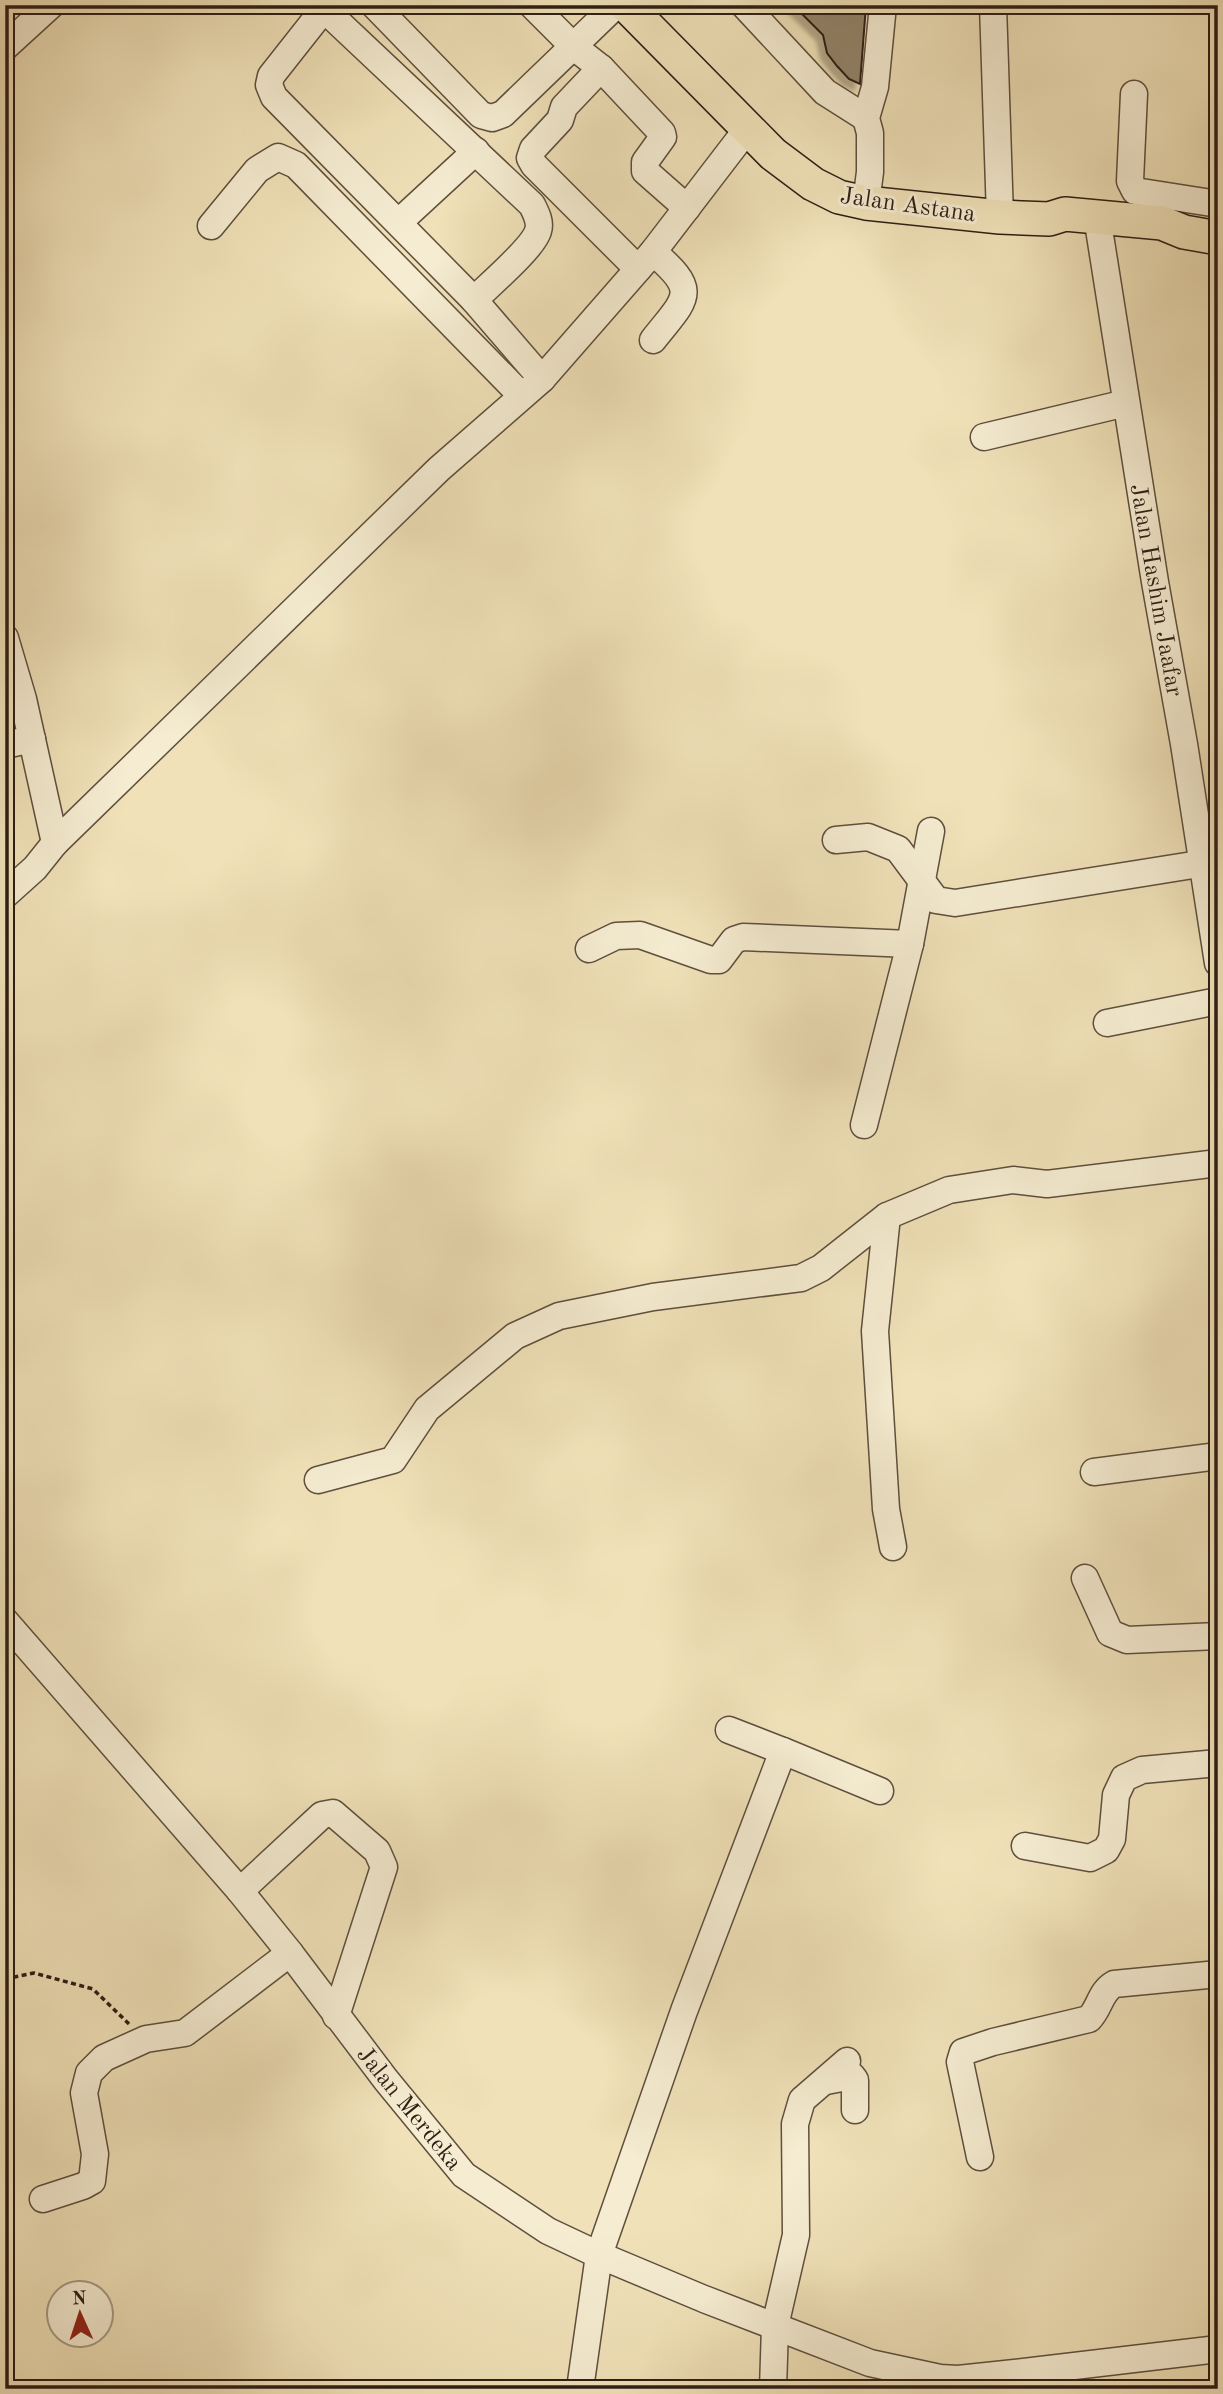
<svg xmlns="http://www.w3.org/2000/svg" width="1223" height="2394" font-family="'Old Standard TT',serif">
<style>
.building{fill:#92836a;stroke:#2d1e15;stroke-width:2;filter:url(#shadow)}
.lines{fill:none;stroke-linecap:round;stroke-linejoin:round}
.minor-casing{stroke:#5e4f3e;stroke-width:29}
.major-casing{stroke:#2d1e15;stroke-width:36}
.path{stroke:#2d1e15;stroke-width:3.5;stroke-dasharray:5 3.5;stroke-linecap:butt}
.minor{stroke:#f5ecd1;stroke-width:26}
.major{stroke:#f0e1b8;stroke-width:33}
.labels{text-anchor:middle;stroke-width:6;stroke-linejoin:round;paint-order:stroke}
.street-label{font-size:24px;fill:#2d1e15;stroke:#f5ecd1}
</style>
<defs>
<filter id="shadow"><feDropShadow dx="-6" dy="6" stdDeviation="2" flood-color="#0004"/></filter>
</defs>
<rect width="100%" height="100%" fill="#f0e1b8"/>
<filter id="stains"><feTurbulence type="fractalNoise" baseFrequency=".00286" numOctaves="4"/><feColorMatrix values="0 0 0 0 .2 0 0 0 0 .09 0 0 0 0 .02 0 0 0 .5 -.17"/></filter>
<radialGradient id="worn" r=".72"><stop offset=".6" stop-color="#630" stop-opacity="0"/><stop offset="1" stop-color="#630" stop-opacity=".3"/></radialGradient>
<!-- building -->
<path class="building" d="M793,5H866L860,84L849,79L837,66L827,53L823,35Z"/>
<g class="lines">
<!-- minor casing -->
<g class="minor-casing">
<g id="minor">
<path d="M327,5L271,76L269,85L274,97L474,300L542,379"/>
<path d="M374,5L481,115L492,118L503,114L616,5"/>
<path d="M532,5L574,47L601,68L662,133L663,137L645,162V171L687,208"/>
<path d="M744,5L825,92L866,118"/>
<path d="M993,5L1000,217"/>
<path d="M324,9L532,205C536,213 541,222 538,231C533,248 488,286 474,300"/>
<path d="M5,47L51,5"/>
<path d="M601,68L564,107L560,120L533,149L530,158L534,165L638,269"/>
<path d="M1134,94L1130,181L1135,191L1218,204"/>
<path d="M866,203L870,172V133L866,118L875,87L883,5"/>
<path d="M1099,217V229L1155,582L1184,744L1218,963"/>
<path d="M399,222L476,151"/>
<path d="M211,226L257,170L278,157L296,165L522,396"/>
<path d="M653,252C700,292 687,297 653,340"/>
<path d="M984,437L1126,403"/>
<path d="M5,638L23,699L55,843"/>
<path d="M5,745L32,739"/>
<path d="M836,840L868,837L898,849L936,900L955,903L1218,861"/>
<path d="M5,895L35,868L55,843L439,469L542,379L653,252L748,128"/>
<path d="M589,949L616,936L640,935L711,960H719L734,940L743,937L910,944"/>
<path d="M1107,1023L1218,1001"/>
<path d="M864,1125L910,944L931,831"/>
<path d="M887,1216L875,1331L886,1509L893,1547"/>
<path d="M1094,1472L1218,1456"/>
<path d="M318,1480L393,1460L427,1409L515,1336L559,1316L653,1297L801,1278L821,1268L887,1216L949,1190L1013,1180L1047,1184L1218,1163"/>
<path d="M1085,1578L1110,1633L1127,1640L1218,1636"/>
<path d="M5,1621L240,1891L290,1953L386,2080L464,2175L548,2231L599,2255L704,2299L870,2363L940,2378L958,2379L1032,2371L1218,2349"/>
<path d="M729,1730L783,1751"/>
<path d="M1025,1846L1090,1858L1106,1850L1112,1839L1116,1795L1124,1778L1142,1770L1218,1763"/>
<path d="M240,1891L322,1815L333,1813L377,1851L384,1867L336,2016"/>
<path d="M826,2081L852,2076L855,2080V2110"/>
<path d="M980,2157L960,2062L963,2052L993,2042L1089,2019C1100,2008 1100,1992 1114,1984L1218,1974"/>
<path d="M43,2199L83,2186L92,2181L95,2154L84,2093L89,2073L104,2058L146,2039L185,2033L290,1953"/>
<path d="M580,2389L599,2255L684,2011L783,1751L880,1791"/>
<path d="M773,2389L775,2326L796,2235L795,2124L802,2100L847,2061"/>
</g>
</g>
<!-- major casing -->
<g class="major-casing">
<path id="major" d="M626,5L773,154L813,184L839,197L866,203L1000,217L1049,219L1065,214L1162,223L1184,232L1218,238"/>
</g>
<!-- path -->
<path class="path" d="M5,1979L34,1973L93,1989L129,2024"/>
<!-- minor -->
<use href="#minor" class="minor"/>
<!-- major -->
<use href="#major" class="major"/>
</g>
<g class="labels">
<!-- street labels -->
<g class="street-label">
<text transform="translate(908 204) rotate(8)" y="8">Jalan Astana</text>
<text transform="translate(1157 590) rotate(80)" y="8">Jalan Hashim Jaafar</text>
<text transform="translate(410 2108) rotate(51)" y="8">Jalan Merdeka</text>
</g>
</g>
<!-- margin -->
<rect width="1223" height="2394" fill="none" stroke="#f0e1b8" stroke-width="28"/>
<rect x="7" y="7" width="1209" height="2380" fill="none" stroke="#2d1e15" stroke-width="3.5"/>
<rect x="14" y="14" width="1195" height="2366" fill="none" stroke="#2d1e15" stroke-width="2"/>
<!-- north arrow -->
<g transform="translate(80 2314) rotate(357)"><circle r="33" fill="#f5ecd1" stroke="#a59a86" stroke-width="2"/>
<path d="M0-5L12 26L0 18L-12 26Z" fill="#8f2418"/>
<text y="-10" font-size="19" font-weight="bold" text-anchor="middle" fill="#2d1e15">N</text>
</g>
<rect width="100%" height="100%" filter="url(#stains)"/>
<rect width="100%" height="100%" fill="url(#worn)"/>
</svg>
